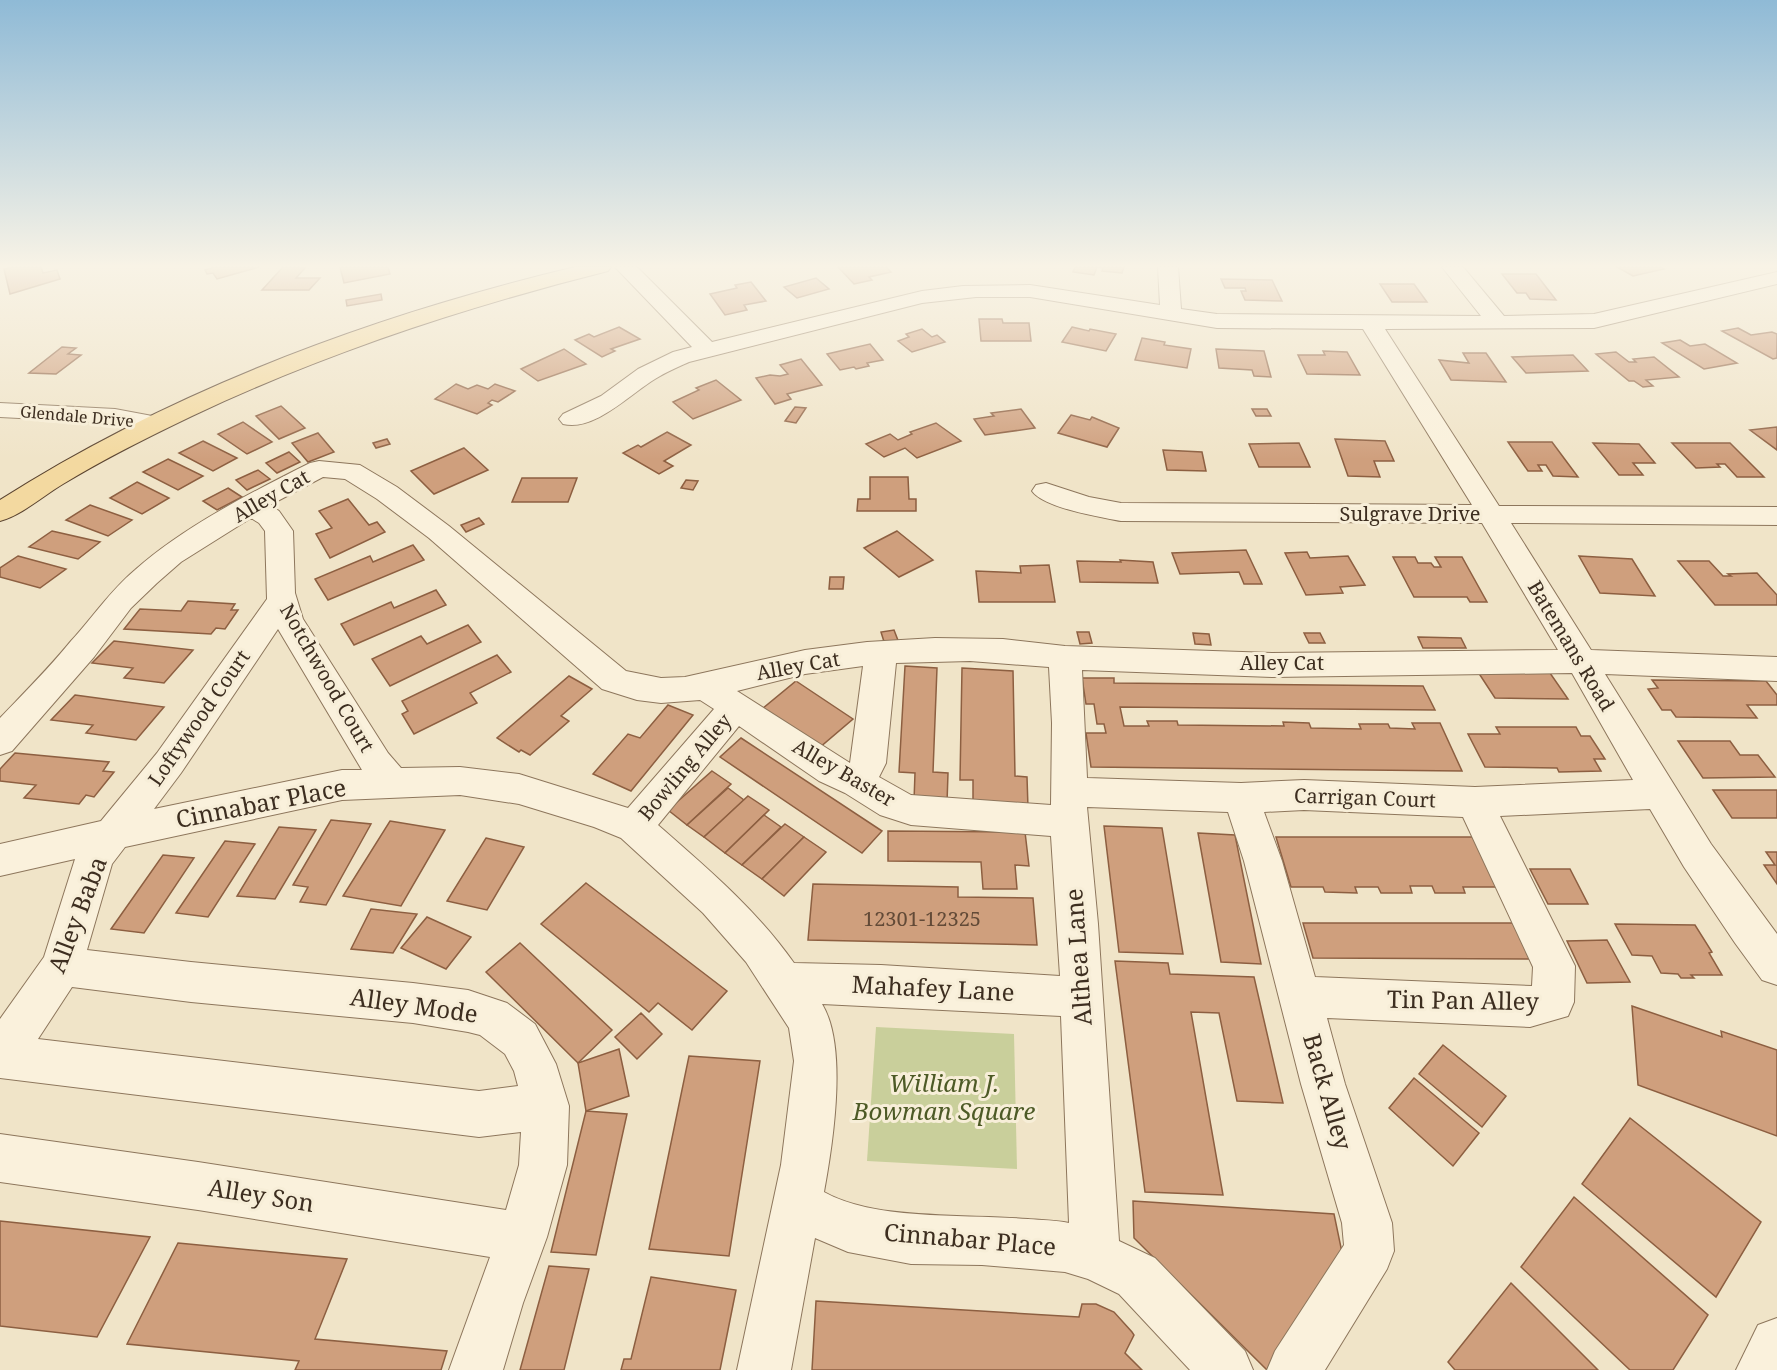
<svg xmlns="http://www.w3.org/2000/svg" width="1777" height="1370" font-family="'Noto Serif',serif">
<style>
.green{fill:#c9cf9b}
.building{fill:#cf9f7d;stroke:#8d5f41;stroke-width:1.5}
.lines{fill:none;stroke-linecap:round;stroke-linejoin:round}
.minor-casing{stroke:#8d765c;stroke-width:2}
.major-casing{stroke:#5b4430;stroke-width:2}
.minor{fill:#faf1dc;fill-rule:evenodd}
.major{fill:#f3d9a0;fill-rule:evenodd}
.labels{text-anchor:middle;stroke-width:6;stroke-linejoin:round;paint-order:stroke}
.far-street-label{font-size:16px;fill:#3d2e20;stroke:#f7eed8}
.street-label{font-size:20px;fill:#3d2e20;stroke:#f7eed8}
.near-number-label{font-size:20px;fill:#624a37}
.near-street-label{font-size:24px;fill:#3d2e20;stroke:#f7eed8}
.near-park-label{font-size:24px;font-style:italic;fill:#4d5a26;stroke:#f7eed8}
</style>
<rect width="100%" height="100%" fill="#f0e4c8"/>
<!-- green -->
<path class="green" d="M876,1027L1014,1034L1017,1169L867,1161Z"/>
<!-- building -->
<g class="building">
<path d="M13,267H41L43,273L57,270L60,279L10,294L4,269Z"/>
<path d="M259,267L217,279L213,273L207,274L205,270L215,267Z"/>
<path d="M283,267L305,268L296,278H320L309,290H262Z"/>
<path d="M340,267H388L390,274L344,283Z"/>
<path d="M838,267H886L891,272L869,277L872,280L854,284Z"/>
<path d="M1075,267H1124L1122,273L1102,271L1103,268L1097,267L1094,275L1073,272Z"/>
<path d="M1617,267H1661L1664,269L1633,276Z"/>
<path d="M1502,274H1536L1556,300L1530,299L1526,293H1517Z"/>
<path d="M816,278L829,289L797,298L784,287Z"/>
<path d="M1221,279L1272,280L1282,301L1245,300L1241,291H1246L1245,288H1225Z"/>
<path d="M751,282L766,301L744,305L747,310L725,315L710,294L737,288L735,285Z"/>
<path d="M1380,284H1414L1427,302H1392Z"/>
<path d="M381,294L382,300L347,306L346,300Z"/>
<path d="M979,319H1002L1003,323H1029L1031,341H981Z"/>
<path d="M619,327L640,339L611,349L615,351L602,357L575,340L589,334L594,337Z"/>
<path d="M1072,327L1089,331L1090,329L1116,334L1106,351L1062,342Z"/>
<path d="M1738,328L1751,335L1772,332L1777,334V358L1773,359L1722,331Z"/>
<path d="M922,329L932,337L937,335L945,342L912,352L898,341L909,337L906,334Z"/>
<path d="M1142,338L1165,342L1164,345L1191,349L1187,368L1135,360Z"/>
<path d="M1680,340L1690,346L1705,344L1737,363L1704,369L1662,343Z"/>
<path d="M870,344L883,360L867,363L869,366L856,369L854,367L840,370L827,354Z"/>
<path d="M62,347L76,348L68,354L81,355L56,374L29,373Z"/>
<path d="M564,349L586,364L538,381L521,369Z"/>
<path d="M1216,349L1264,351L1271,377L1254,376L1252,370L1219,368Z"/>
<path d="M1323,351L1347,352L1360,375L1307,374L1298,355H1325Z"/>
<path d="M1616,352L1629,362H1636L1633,359L1654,357L1679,377L1646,380L1653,386L1643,387L1634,381H1629L1596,354Z"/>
<path d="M1463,353H1486L1506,382L1451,380L1439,360L1469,363Z"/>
<path d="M1573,355L1588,371L1526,373L1512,357Z"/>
<path d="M801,359L822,385L787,394L791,399L775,404L756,378L770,375L780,376L788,374L780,365Z"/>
<path d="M716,380L741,400L693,419L673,402L699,390L696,388Z"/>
<path d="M456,384L468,389L477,385L488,389L495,384L515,391L498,402L492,400L488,403L492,405L477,414L435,399Z"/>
<path d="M281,406L305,428L279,439L256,416Z"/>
<path d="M795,407L806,408L796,423L785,421Z"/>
<path d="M1021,409L1035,428L985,435L974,419L994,416L991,413Z"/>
<path d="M1252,409H1267L1271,416H1256Z"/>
<path d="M1071,415L1090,420L1092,417L1119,428L1107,447L1058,433Z"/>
<path d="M243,422L272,442L247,454L218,434Z"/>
<path d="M936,423L961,441L917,458L905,448L884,457L866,444L890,434L898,440L912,434L910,432Z"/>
<path d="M1777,427V450L1750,430Z"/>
<path d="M667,432L691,445L664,461L673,466L659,474L623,453L638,445L641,447Z"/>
<path d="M318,433L334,452L308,462L292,443Z"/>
<path d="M387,439L390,444L376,448L373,443Z"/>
<path d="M1335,439L1385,441L1394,461H1374L1380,477L1348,476Z"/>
<path d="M203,441L237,458L213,471L179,453Z"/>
<path d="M1508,442H1552L1578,477L1553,476L1546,465H1538L1542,471H1528Z"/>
<path d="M1299,443L1310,467H1259L1249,444Z"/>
<path d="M1593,443L1639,444L1655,463H1633L1643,475H1619Z"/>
<path d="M1672,443H1730L1764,477H1737L1725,464H1717L1720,467L1696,468Z"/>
<path d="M464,448L488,470L434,494L411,471Z"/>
<path d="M1163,450L1202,452L1206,471L1167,470Z"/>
<path d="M289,452L300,462L277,473L266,463Z"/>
<path d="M168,459L203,476L178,490L143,472Z"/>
<path d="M258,470L270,479L247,490L236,480Z"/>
<path d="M870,477H908L909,499H916V511H857L858,499H870Z"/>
<path d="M522,478H577L568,502H512Z"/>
<path d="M686,480L698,481L693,490L681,488Z"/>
<path d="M137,482L169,498L142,514L110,498Z"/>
<path d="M228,488L242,497L217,510L203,501Z"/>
<path d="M348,499L369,525L377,522L385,532L330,558L316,534L332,528L319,511Z"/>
<path d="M90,505L132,520L108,536L66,520Z"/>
<path d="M479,518L484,524L466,532L461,525Z"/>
<path d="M52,531L100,542L78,559L29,547Z"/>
<path d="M897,531L933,560L899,577L864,548Z"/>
<path d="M413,545L424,560L328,600L315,579L370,556L373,562Z"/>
<path d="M1246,550L1262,584H1244L1239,572L1180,574L1172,553Z"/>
<path d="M1307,552L1310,558L1348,556L1365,585L1340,587L1343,593L1306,595L1285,553Z"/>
<path d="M18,556L66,569L40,588L0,577V568Z"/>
<path d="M1579,556L1632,559L1655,596L1600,593Z"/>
<path d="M1393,557H1415L1418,563H1431L1434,567H1441L1435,557H1462L1487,602H1470L1467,597H1414Z"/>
<path d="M1120,560L1153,562L1158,583L1080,582L1077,561L1121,562Z"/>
<path d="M1678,561H1709L1723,576H1731L1728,574L1757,573L1777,595V605H1715Z"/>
<path d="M1049,565L1055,602H979L976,571L1021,573L1020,566Z"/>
<path d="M830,577H844L843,589H829Z"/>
<path d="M436,590L446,605L354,645L341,624L391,602L394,608Z"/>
<path d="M188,601L235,604L231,610H238L225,629L216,628L211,634L124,629L140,609L181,611Z"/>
<path d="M468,625L481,642L390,686L372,659L421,636L427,644Z"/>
<path d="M894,630L899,643L885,645L881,632Z"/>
<path d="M1077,632H1089L1092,643L1080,644Z"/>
<path d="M1193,633L1209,634L1211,645L1195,644Z"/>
<path d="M1304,633H1320L1325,643H1309Z"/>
<path d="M1418,637L1461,638L1466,648H1423Z"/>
<path d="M114,641L193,650L164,683L124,678L133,668L92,663Z"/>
<path d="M497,655L511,672L470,693L477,703L414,734L402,714L408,711L402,701Z"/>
<path d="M905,666L937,668L933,772L948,773L947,803L914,801L915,773L899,772Z"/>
<path d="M962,668L1013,671L1015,776L1027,777L1028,808L973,805V780H960Z"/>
<path d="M1478,672L1550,673L1568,699L1495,698Z"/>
<path d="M569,676L592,689L561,716L569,721L530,755L521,750L519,752L497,738Z"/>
<path d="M1082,678H1114V683L1423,686L1435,710L1120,707L1124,726H1149L1147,721H1177L1178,725L1284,726L1283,722L1309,723L1311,728L1361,729L1359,724H1388L1390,728L1415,729L1412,723H1440L1462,771L1091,767L1086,733H1106L1104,724H1097L1094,704H1086Z"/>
<path d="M1652,680L1766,681L1777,695V705H1747L1757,718L1676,717L1671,710H1662L1648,689L1658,688Z"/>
<path d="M796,681L853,719L819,748L762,709Z"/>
<path d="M75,695L164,707L136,740L86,733L93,725L51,720Z"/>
<path d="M668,705L693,715L631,791L593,774L628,734L640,738Z"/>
<path d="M1496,727H1576L1581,736H1590L1605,759H1594L1601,771L1559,772L1557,768L1485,767L1468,734H1500Z"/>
<path d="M741,738L882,831L862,853L720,757Z"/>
<path d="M1678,741H1730L1740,755H1758L1775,777L1703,778Z"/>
<path d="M15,753L109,762L103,771L114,772L94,797L86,795L79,804L24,798L36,785L0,781V769Z"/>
<path d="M712,771L731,784L687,825L668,810Z"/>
<path d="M728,788L744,800L704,837L687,825Z"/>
<path d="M1713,790H1777V818H1732Z"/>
<path d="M748,796L769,810L725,853L704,837Z"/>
<path d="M764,815L781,827L742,865L725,853Z"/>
<path d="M331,820L371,824L326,905L300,902L308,887L293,885Z"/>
<path d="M390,821L445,830L401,906L343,896Z"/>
<path d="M785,824L804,837L762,879L742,865Z"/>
<path d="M1104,826L1162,828L1183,954L1119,952Z"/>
<path d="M279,827L316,830L275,899L237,896Z"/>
<path d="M888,831L1025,832L1029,866L1015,865L1017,889H983L981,862L888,861Z"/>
<path d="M1198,833L1235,835L1261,964L1221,962Z"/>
<path d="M804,837L826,852L784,896L762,879Z"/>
<path d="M1276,837H1474L1497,887H1463L1465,893H1435L1432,886H1410L1412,893H1381L1378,887H1355L1357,893L1325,892L1323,887H1291Z"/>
<path d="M486,838L524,847L487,910L447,901Z"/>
<path d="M225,841L255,844L208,917L176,913Z"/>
<path d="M1766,852H1777V884L1764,865H1775Z"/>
<path d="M163,855L194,858L144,933L111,929Z"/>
<path d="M1530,869H1570L1588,904H1548Z"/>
<path d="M586,883L727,991L692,1030L658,1003L649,1012L541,924Z"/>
<path d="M813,884L958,887V897L1033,898L1037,945L808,940Z"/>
<path d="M371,909L417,914L393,953L351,949Z"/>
<path d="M427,917L471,937L446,969L401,948Z"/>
<path d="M1303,923H1513L1530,959L1313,958Z"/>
<path d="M1615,924L1695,925L1712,952L1709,953L1722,975H1691L1694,978H1681L1678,974L1661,973L1652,956L1632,955Z"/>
<path d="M1607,940L1630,982L1587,983L1567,941Z"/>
<path d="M520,943L612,1030L578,1063L486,972Z"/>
<path d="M1115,961L1168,963L1170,974L1254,977L1283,1103L1237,1101L1219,1013L1191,1012L1223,1195L1145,1192Z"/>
<path d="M1632,1006L1722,1037L1721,1031L1777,1050V1136L1638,1085Z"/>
<path d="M641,1013L662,1034L637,1059L615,1037Z"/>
<path d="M1443,1045L1506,1096L1482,1127L1419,1074Z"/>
<path d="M619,1049L629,1096L586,1111L578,1063Z"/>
<path d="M689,1056L760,1061L729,1256L649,1249Z"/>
<path d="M1414,1078L1479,1133L1453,1166L1389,1108Z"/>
<path d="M586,1111L627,1114L596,1255L551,1252Z"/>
<path d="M1630,1118L1761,1222L1716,1297L1582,1184Z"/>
<path d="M1574,1197L1708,1315L1673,1370H1630L1521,1267Z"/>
<path d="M1133,1201L1334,1214L1344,1262L1267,1370L1134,1238Z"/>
<path d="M0,1221L150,1237L97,1337L0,1326Z"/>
<path d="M178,1243L347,1259L315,1339L447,1351L441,1370H295L299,1361L127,1344Z"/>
<path d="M549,1266L589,1269L564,1370H520Z"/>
<path d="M651,1277L736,1290L720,1370H621L624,1359H631Z"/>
<path d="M1511,1283L1598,1370H1455L1448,1362Z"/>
<path d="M816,1301L1079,1317L1082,1304H1096L1114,1312L1132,1332L1134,1335L1125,1353L1142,1370H812Z"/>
</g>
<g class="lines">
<!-- minor casing -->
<g class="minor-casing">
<g id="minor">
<path d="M615,267H637L712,342L922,291L963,286L1030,285L1160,305L1158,267H1178L1181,309L1217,314L1481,316L1442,267H1463L1504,316L1594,314L1777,272V284L1594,328L1385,329L1499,506L1777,507V525L1511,523L1591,650L1777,657V681L1605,674L1711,844L1777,934V985L1762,980L1735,943L1684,867L1650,809L1500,816L1575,966L1574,1002L1568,1016L1530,1027L1327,1018L1345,1084L1392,1223L1394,1251L1387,1269L1325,1370H1267L1275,1351L1344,1245L1342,1223L1301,1084L1244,861L1228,812L1087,807L1098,924L1119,1241L1155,1258L1245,1351L1253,1370H1190L1119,1294L1088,1279L1065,1272L982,1265L911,1264L848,1252L815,1238L791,1370H737L781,1165L794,1061L789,1028L746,962L703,913L621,838L594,827L519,804L460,795L342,800L125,847L112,864L87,950L191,962L413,983L468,990L507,1003L535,1024L556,1064L569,1106L567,1165L547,1237L523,1303L503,1370H449L490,1257L198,1210L0,1182V1134L198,1162L506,1210L519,1165L521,1132L479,1137L0,1078V1019L44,957L75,859L0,876V844L101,821L157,753L267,599L265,531L259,523L251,518L181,562L157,583L131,608L94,657L12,751L0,755V718C24,693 49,668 71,641C93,617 110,591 135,570C183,527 252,492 310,463L319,461L360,465L397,487L449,526L626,671L661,678L685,677L805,650L867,642L935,638L1003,639L1065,646L1272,653L1558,650L1482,523L1121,521C1100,517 1044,508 1032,491L1036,485L1046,483L1089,497L1121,503L1472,505L1363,329L1217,328L1030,297H976L922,303L689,362C678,367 666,372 655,379C630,394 594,432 563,424L559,419L563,414L601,396L638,369L673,352L692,347ZM323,477L345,479L377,499L429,538L602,689L637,700L661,703L700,700L714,709L628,808L519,774L460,767L401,768L388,753L303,619L295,593L293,531L279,511L270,505ZM278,629L362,770H342L154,809L181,773ZM970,661L1049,667L1052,723L1051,805L911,795L879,777L886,763L896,663ZM863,666L850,763L737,691L805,674ZM1082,670L1272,677L1572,673L1633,780L1475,787L1304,780L1241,783L1087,778ZM739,726L819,781L845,793L880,815L911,825L1051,836L1060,976L881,965L794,963C756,909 707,868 658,825ZM1304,810L1463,817L1533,967L1532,986L1315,977L1282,861L1264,812ZM72,987L191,1002L413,1023L468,1032L480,1035L505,1054L514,1071L518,1086L479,1091L38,1039ZM822,1004L1061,1016L1069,1223C1056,1220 1041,1220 1028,1219C969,1214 875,1221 824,1192C833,1143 848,1046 822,1004Z"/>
<path d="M0,403L115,409L163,418L167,423L163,428L154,431L115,423L0,417Z"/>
<path d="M1777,1318V1370H1736L1758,1325Z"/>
</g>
</g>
<!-- major casing -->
<g class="major-casing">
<path id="major" d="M575,267H611L608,271C465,307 325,353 192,416C148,437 104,459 63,484C43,496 22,515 0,521V500C174,389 375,315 575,267Z"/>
</g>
<!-- minor -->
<use href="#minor" class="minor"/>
<!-- major -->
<use href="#major" class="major"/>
</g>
<!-- sky -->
<linearGradient id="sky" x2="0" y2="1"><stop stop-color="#8fbad6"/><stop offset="0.58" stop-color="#f8f3e6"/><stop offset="1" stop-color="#f8f3e6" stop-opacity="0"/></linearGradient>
<rect width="1777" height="459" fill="url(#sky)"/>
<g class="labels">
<!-- far-street labels -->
<g class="far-street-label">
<text transform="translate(77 416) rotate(5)" y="6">Glendale Drive</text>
</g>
<!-- street labels -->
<g class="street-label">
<text transform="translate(271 496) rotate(-30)" y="7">Alley Cat</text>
<text x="1410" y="521">Sulgrave Drive</text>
<text transform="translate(1571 646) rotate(59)" y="7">Batemans Road</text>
<text x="1282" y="670">Alley Cat</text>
<text transform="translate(798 666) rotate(-10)" y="7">Alley Cat</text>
<text transform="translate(327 678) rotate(60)" y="7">Notchwood Court</text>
<text transform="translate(199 718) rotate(-55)" y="7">Loftywood Court</text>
<text transform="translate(685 767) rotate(-50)" y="7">Bowling Alley</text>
<text transform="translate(844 773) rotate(30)" y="7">Alley Baster</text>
<text transform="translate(1365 798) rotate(2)" y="7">Carrigan Court</text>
</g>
<!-- near-number labels -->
<g class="near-number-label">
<text x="922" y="926">12301-12325</text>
</g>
<!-- near-street labels -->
<g class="near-street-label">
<text transform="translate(261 804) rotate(-11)" y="8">Cinnabar Place</text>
<text transform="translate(78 915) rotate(-69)" y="8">Alley Baba</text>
<text transform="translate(1079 957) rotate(-94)" y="8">Althea Lane</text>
<text transform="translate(933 989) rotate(3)" y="8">Mahafey Lane</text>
<text transform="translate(1463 1001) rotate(1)" y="8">Tin Pan Alley</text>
<text transform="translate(414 1006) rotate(8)" y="8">Alley Mode</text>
<text transform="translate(1327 1092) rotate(74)" y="8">Back Alley</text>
<text transform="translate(261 1196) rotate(9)" y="8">Alley Son</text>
<text transform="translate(970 1240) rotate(5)" y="8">Cinnabar Place</text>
</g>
<!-- near-park labels -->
<g class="near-park-label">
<text x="944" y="1092">William J.<tspan x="944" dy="28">Bowman Square</tspan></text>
</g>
</g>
</svg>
